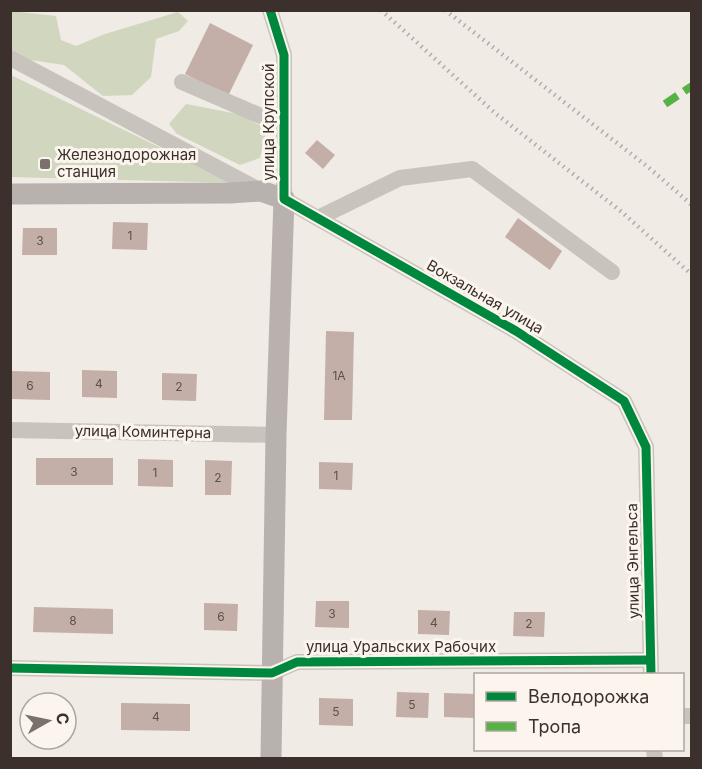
<svg xmlns="http://www.w3.org/2000/svg" width="702" height="769" font-family="Inter,sans-serif">
<style>
.green{fill:#d1d6bf}
.building{fill:#c3afa7}
.lines{fill:none;stroke-linecap:round;stroke-linejoin:round}
.minor{stroke:#c9c3be;stroke-width:16}
.major{stroke:#b8b1ad;stroke-width:21}
.rail{stroke:#b1aca8;stroke-width:4.5;stroke-dasharray:1.5 4.5;stroke-linecap:butt}
.quiet{stroke:#57b246;stroke-width:8;stroke-dasharray:15 8;stroke-linecap:butt}
.cycleway-casing{stroke:#fbf5ee;stroke-width:13}
.cycleway{stroke:#00873e;stroke-width:9}
.poi-dot{fill:#7a716c;stroke:#fbf5ee;stroke-width:2}
.labels{text-anchor:middle;stroke-width:6;stroke-linejoin:round;paint-order:stroke}
.number-label{font-size:12px;fill:#5d504a}
.street-label{font-size:15px;fill:#3b302b;stroke:#fbf5ee}
.poi-label{font-size:15px;fill:#3b302b;stroke:#fbf5ee;text-anchor:start}
</style>
<rect width="100%" height="100%" fill="#f0ebe5"/>
<!-- green -->
<g class="green">
<path d="M10,11L56,16L61,40L76,46L105,34L178,12L188,21L179,31L156,39L151,77L132,95L103,96L64,65L30,60L11,50Z"/>
<path d="M11,75L233,183L11,177Z"/>
<path d="M186,104L238,114L267,129L260,158L240,165L177,134L169,124Z"/>
</g>
<!-- building -->
<g class="building">
<path d="M210,23L253,45L228,96L185,74Z"/>
<path d="M317,140L335,155L323,169L305,153Z"/>
<path d="M518,218L562,251L550,270L505,237Z"/>
<path d="M113,222L148,223L147,250L112,249Z"/>
<path d="M23,228H57V255H22Z"/>
<path d="M326,331L354,332L352,420H324Z"/>
<path d="M82,370L117,371V398L82,397Z"/>
<path d="M10,371L50,372V400L10,399Z"/>
<path d="M162,373L197,374L196,401L162,400Z"/>
<rect x="36" y="458" width="77" height="27"/>
<path d="M138,459L173,460V487L138,486Z"/>
<path d="M205,460L232,461L231,495H205Z"/>
<path d="M319,462L353,463L352,490L319,489Z"/>
<path d="M316,601H349V628L315,627Z"/>
<path d="M204,603L238,604L237,631L204,630Z"/>
<path d="M34,607L113,609V634L33,632Z"/>
<path d="M418,610L450,611L449,635L418,634Z"/>
<path d="M514,612H545L544,637L513,636Z"/>
<path d="M397,692L429,693L428,718L396,717Z"/>
<path d="M444,693L476,694L475,718L444,717Z"/>
<path d="M319,698L353,699V726L319,725Z"/>
<path d="M121,703L190,704V731L121,730Z"/>
</g>
<g class="lines">
<!-- minor -->
<g class="minor">
<path d="M270,10L284,55V199L516,331L624,401L646,447L651,674"/>
<path d="M10,58L261,191"/>
<path d="M182,82L284,126"/>
<path d="M318,218L400,178L472,169L612,272"/>
<path d="M10,430L276,435"/>
<path d="M10,668L272,673L297,662L650,660"/>
<path d="M682,716H692"/>
<path d="M654,750L655,758"/>
</g>
<!-- major -->
<path class="major" d="M10,194L230,193L261,191L284,199L276,435L271,758"/>
<!-- rail -->
<g class="rail">
<path d="M381,10L495,113L623,213L692,275"/>
<path d="M445,10L648,167L692,205"/>
</g>
<!-- quiet -->
<path class="quiet" d="M665,104L692,86"/>
<!-- cycleway casing -->
<g class="cycleway-casing">
<g id="cycleway">
<path d="M270,10L284,55V199L516,331L624,401L646,447L651,674"/>
<path d="M10,668L272,673L297,662L650,660"/>
</g>
</g>
<!-- cycleway -->
<use href="#cycleway" class="cycleway"/>
</g>
<!-- markers -->
<rect class="poi-dot" x="39" y="158" width="12" height="12" rx="3"/>
<g class="labels">
<!-- number labels -->
<g class="number-label">
<text x="130" y="240">1</text>
<text x="40" y="245">3</text>
<text x="339" y="380">1А</text>
<text x="99" y="388">4</text>
<text x="30" y="390">6</text>
<text x="179" y="391">2</text>
<text x="74" y="476">3</text>
<text x="155" y="477">1</text>
<text x="336" y="480">1</text>
<text x="218" y="482">2</text>
<text x="332" y="618">3</text>
<text x="221" y="621">6</text>
<text x="73" y="625">8</text>
<text x="434" y="627">4</text>
<text x="529" y="628">2</text>
<text x="412" y="709">5</text>
<text x="336" y="716">5</text>
<text x="156" y="721">4</text>
</g>
<!-- street labels -->
<g class="street-label">
<text transform="translate(269 122) rotate(-90)" y="5">улица Крупской</text>
<text transform="translate(485 297) rotate(30)" y="5">Вокзальная улица</text>
<text transform="translate(143 432) rotate(1)" y="5">улица Коминтерна</text>
<text transform="translate(633 561) rotate(-91)" y="5">улица Энгельса</text>
<text x="401" y="652">улица Уральских Рабочих</text>
</g>
<!-- poi labels -->
<g class="poi-label">
<text x="57" y="160">Железнодорожная<tspan x="57" dy="17">станция</tspan></text>
</g>
</g>
<!-- border -->
<rect width="702" height="769" fill="none" stroke="#3b302b" stroke-width="24"/>
<!-- legend -->
<rect x="474" y="673" width="210" height="78" fill="#fbf5ee" stroke="#aea6a0" stroke-width="1.5"/>
<rect x="486" y="692" width="30" height="9" fill="#00873e" stroke="#aea6a0" stroke-width="1.5"/>
<text x="528" y="703" font-size="18" fill="#3b302b">Велодорожка</text>
<rect x="486" y="722" width="30" height="9" fill="#57b246" stroke="#aea6a0" stroke-width="1.5"/>
<text x="528" y="733" font-size="18" fill="#3b302b">Тропа</text>
<!-- north arrow -->
<g transform="translate(48 721) rotate(81)"><circle r="28" fill="#fbf5ee" stroke="#aea6a0" stroke-width="1.5"/>
<path d="M0-4.5L10 22L0 15L-10 22Z" fill="#7a716c"/>
<text y="-9" font-size="16" font-weight="bold" text-anchor="middle" fill="#3b302b">С</text>
</g>
</svg>
